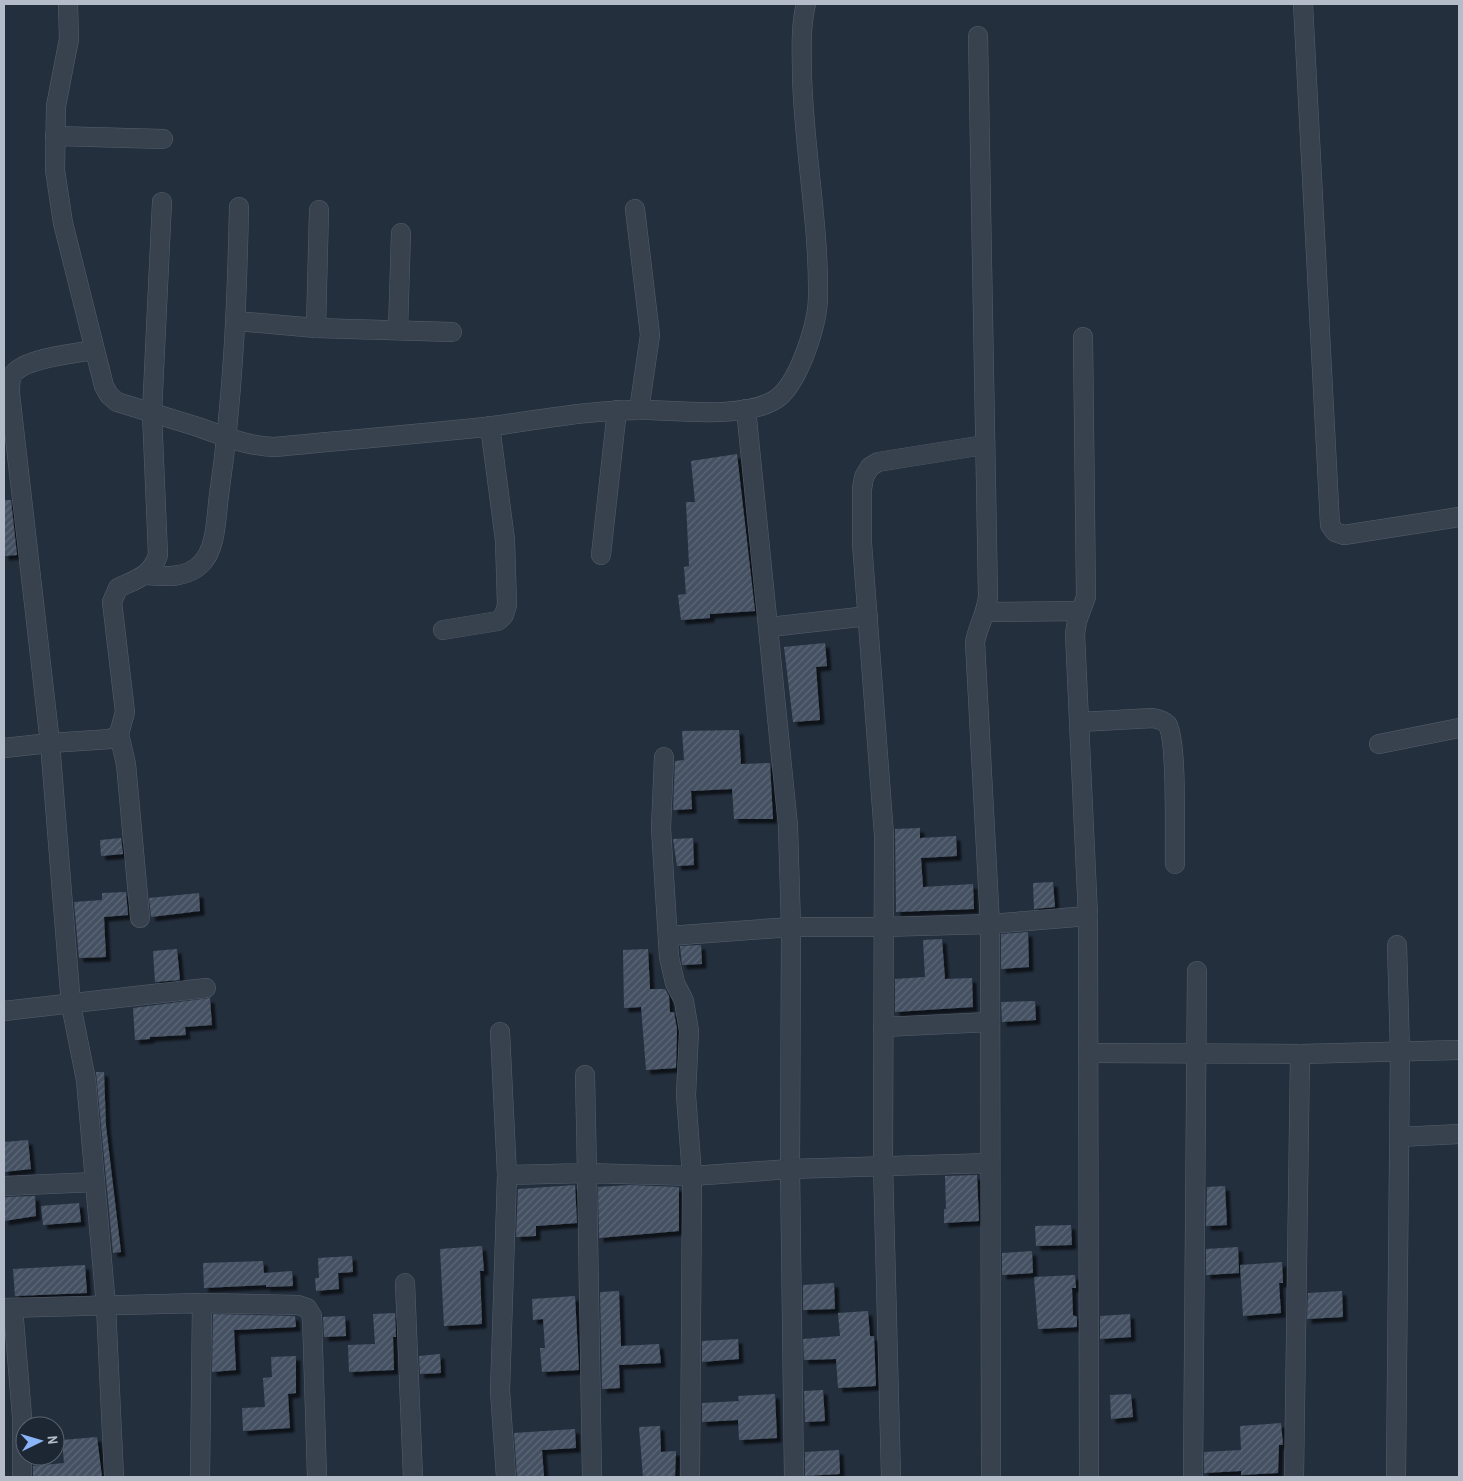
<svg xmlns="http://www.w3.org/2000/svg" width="1463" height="1481" font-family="'Archivo Narrow',sans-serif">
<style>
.building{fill:url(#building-hatch);filter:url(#shadow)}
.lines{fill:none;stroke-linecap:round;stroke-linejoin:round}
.minor-casing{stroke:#565f6c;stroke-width:20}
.minor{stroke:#38414e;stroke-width:19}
</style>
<defs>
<pattern id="building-hatch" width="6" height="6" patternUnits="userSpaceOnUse" patternTransform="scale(1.25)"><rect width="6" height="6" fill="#455162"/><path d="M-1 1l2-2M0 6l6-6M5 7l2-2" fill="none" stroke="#5d6877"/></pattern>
<filter id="shadow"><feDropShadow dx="4.5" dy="4.5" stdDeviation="1" flood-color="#0009"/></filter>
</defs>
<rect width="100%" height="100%" fill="#242f3e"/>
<!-- building -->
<g class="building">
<path d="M737,454L755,611L710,614V618L681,620L678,595L686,594L684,567L689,566L686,502H695L691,461Z"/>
<path d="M4,500H11L17,555L4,556Z"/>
<path d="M825,643L827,666L816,667L820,720L793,722L784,647Z"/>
<path d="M739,730L741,764L770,763L773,819H734L732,789L691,791L692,809L673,810L675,761L684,760L682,731Z"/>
<path d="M920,828V838L956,836L957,856L921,858L923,887L973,884L974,909L896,912L895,829Z"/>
<path d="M121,838L123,854L101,856L100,840Z"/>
<path d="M693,838L694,865L677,866L673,839Z"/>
<path d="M1053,882L1055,907L1034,909L1033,883Z"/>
<path d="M126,892L128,915L104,917L106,957L79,958L74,902L102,900V893Z"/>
<path d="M199,893L200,911L151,917L149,898Z"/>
<path d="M1028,932L1029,967L1001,969V934Z"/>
<path d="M942,939L945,979L972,978L973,1007L895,1012V979L925,977L923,940Z"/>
<path d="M701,945L702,964L682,965L680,946Z"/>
<path d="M177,949L180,980L155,982L153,951Z"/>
<path d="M648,949L650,989H665L669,996L670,1012H674L677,1029L676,1068L646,1070L641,1007L624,1008L623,950Z"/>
<path d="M210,998L212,1025L185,1027L186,1035L150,1037V1039L135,1040L133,1008Z"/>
<path d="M1035,1001L1036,1020L1002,1022L1001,1002Z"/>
<path d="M96,1072H104L106,1126L121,1252L113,1253Z"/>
<path d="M28,1140L31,1169L4,1172V1142Z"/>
<path d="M977,1175L979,1221L944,1223V1209H946L945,1176Z"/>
<path d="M575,1185L577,1223L536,1226V1236L516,1237L518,1189Z"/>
<path d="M630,1185L679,1187V1231L599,1238L598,1187Z"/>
<path d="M1225,1186L1227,1225L1206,1226L1207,1187Z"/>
<path d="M35,1196L36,1216L4,1221V1197Z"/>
<path d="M79,1203L81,1222L43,1225L41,1206Z"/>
<path d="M1071,1225L1072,1245L1036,1246L1035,1226Z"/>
<path d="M482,1246L484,1271H480L482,1324L444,1326L440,1249Z"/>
<path d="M1238,1247L1239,1273L1206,1275V1249Z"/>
<path d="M1032,1251L1033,1273L1002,1275V1253Z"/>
<path d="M352,1256L353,1272L338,1273L339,1289L316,1291L315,1278H319L318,1258Z"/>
<path d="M263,1261L264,1273L292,1271L293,1286L266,1287V1285L204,1288L203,1263Z"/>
<path d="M1282,1262L1283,1283H1279L1281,1313L1243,1316L1240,1265Z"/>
<path d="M85,1265L87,1293L15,1296L13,1269Z"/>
<path d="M1075,1275L1076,1288H1072L1073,1315L1077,1317V1327L1038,1329L1034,1277Z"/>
<path d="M834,1283L835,1309L803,1310V1285Z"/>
<path d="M619,1291L621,1346L659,1344L661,1363L619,1365L620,1388L602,1389L600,1292Z"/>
<path d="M1342,1291L1343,1317L1307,1319L1308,1293Z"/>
<path d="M575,1296L579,1370L542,1372L540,1348H545L543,1319L533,1320L532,1299Z"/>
<path d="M868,1311L870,1336H874L876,1386L838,1388L836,1359L804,1360L803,1339L840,1336L838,1313Z"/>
<path d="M395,1313L396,1337H393L394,1370L349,1372L348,1345L375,1344L373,1314Z"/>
<path d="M213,1314L295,1316L296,1327L234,1330L236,1370L212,1372Z"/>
<path d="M1130,1314L1131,1337L1100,1339V1316Z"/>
<path d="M345,1316L346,1336L324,1337L323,1317Z"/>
<path d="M738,1339L739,1359L702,1362V1341Z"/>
<path d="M440,1354L441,1373L420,1374L419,1356Z"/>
<path d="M296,1356V1393L288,1394L290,1428L243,1431L242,1408L265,1407L263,1378L272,1377L271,1357Z"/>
<path d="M823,1390L825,1421L805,1422L804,1391Z"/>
<path d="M775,1394L777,1438L739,1440L738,1420L702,1422V1403L739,1401L738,1396Z"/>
<path d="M1131,1394L1133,1417L1111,1419L1110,1395Z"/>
<path d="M1281,1423L1283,1445H1279L1278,1473L1241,1475V1471L1204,1473V1452L1241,1450L1240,1426Z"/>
<path d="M660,1426L661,1452L676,1451L675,1477H643L639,1427Z"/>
<path d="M575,1429L576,1448L542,1450L544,1476L517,1477L514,1433Z"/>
<path d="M97,1437L102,1477H33V1466L64,1463L62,1440Z"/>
<path d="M839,1450L840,1474L805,1476V1452Z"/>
</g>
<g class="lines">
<!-- minor casing -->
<g class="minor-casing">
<g id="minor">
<path d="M68,4L69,39L56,106L55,170L63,223L104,386L109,395L117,402C143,410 169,418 195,426C222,435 245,446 274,447C347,440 420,434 493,426C544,419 596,409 648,410C681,411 752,419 779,397C800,379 818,323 818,296C819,223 804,150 802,76C802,52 800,28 806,4"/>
<path d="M1303,4L1330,525L1335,532L1344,535L1459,517"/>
<path d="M978,36L988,597C986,614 978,626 975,642L990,924L991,1477"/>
<path d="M55,136L163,139"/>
<path d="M635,209L650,335L639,410"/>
<path d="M236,321L316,328L452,332"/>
<path d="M316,328L319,210"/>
<path d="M398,330L401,233"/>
<path d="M1083,337L1086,597L1077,621L1075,634L1088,916L1089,1477"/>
<path d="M746,409L788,826L791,927L790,1169L794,1477"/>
<path d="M601,555L617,410"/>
<path d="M147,575C166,577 187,578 201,564C217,548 216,516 219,495C233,399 237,303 239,207"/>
<path d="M986,612L1080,611"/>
<path d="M770,627L868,616"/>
<path d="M443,630L498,621L504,615L507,605L505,540L490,426"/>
<path d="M1080,722L1153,718C1158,719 1163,720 1167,724C1178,739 1174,840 1175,864"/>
<path d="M119,734L126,764L140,918"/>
<path d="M1379,744L1459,728"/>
<path d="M4,748L50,743L10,394C10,389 10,383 11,378C18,358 75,354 94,350"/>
<path d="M664,757L661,828L669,957L675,983L684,1001L689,1031L686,1095L692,1176L690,1477"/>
<path d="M668,936L791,927H883L990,924L1088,916"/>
<path d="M4,1011L206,988"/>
<path d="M883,1027L990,1022"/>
<path d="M500,1032L507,1175L500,1391L506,1477"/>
<path d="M1089,1053L1300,1054L1459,1050"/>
<path d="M1399,1137L1459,1134"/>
<path d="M507,1175L587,1173L585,1075"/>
<path d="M4,1186L95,1182"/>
<path d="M405,1283L413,1477"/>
<path d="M202,1303L298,1305L307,1308L312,1316L317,1477"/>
<path d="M4,1308L202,1303L200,1477"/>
<path d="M13,1308L22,1417V1477"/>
<path d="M114,1477L106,1306L95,1182L86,1080L71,1005L50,743L111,739L119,734L125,712L112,602L118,588C137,579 151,576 158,555L152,413L162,202"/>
<path d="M592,1477L587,1173L692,1176L790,1169L990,1163"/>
<path d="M891,1477L883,1165L884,835L862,543V489L864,477L870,467L878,462L984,445"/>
<path d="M1193,1477L1197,971"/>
<path d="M1294,1477L1300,1054"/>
<path d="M1396,1477L1400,1052L1397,945"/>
</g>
</g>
<!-- minor -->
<use href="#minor" class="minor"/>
</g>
<!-- border -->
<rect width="1463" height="1481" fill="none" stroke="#b4bcc9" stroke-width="10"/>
<!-- north arrow -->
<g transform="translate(40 1441) rotate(85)"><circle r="24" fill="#1d2633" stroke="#59626f"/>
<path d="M0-4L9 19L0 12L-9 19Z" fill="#8ab4f8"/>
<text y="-8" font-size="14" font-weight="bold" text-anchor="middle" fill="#b4bcc9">N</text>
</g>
</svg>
